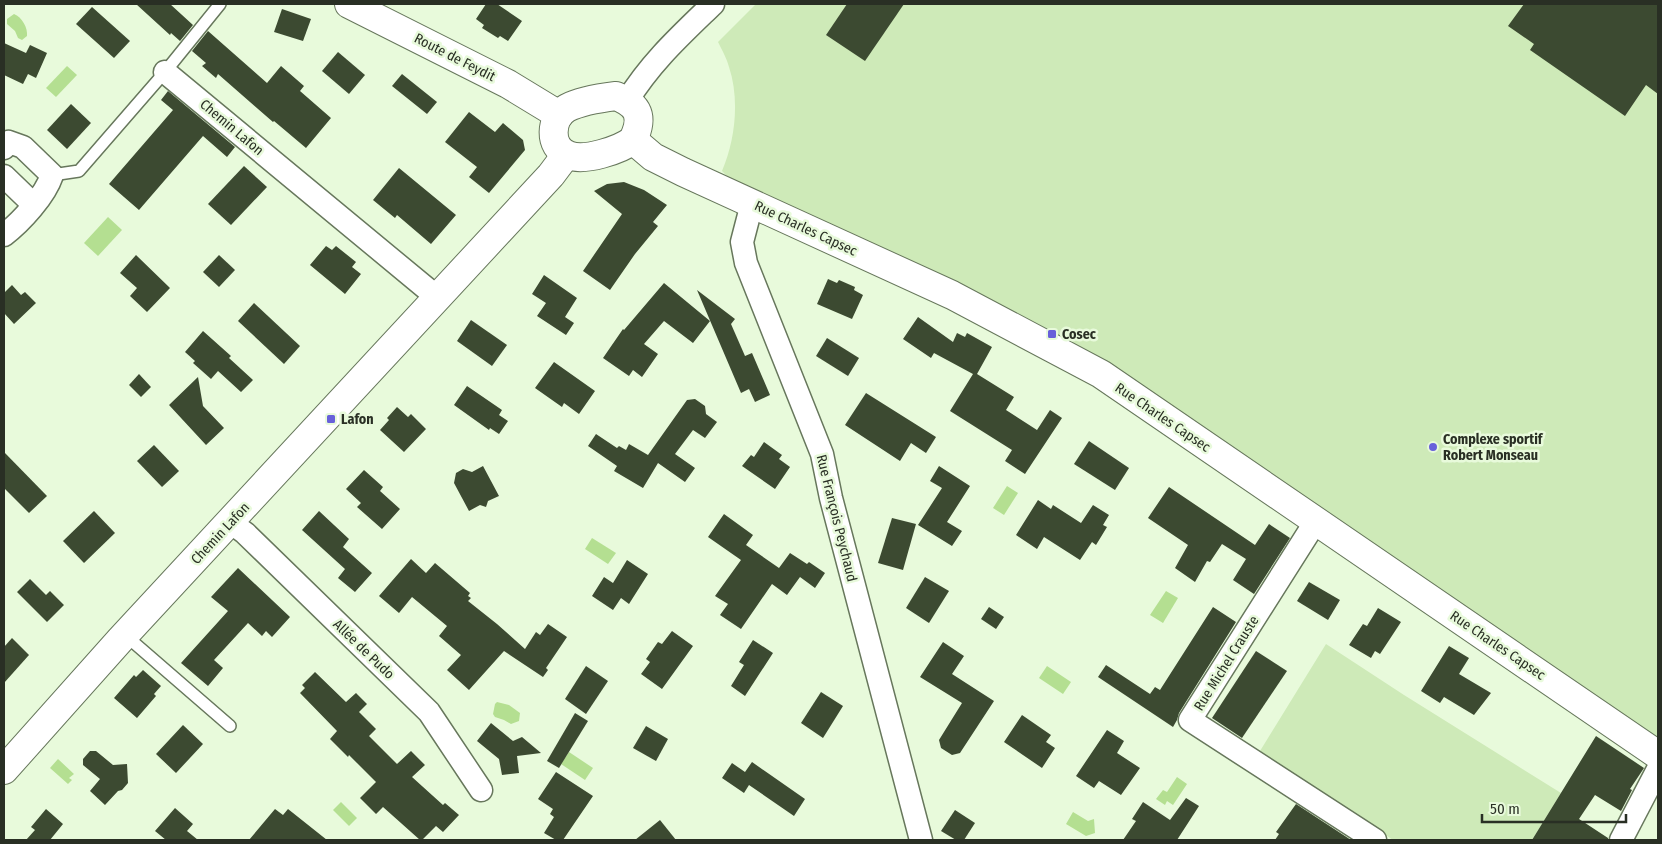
<svg xmlns="http://www.w3.org/2000/svg" width="1662" height="844" font-family="'Fira Sans Condensed',sans-serif">
<style>
.green{fill:#ceeab8}
.water{fill:#b4df91}
.building{fill:#3c4a31}
.lines{fill:none;stroke-linecap:round;stroke-linejoin:round}
.service-casing{stroke:#67775c;stroke-width:14}
.minor-casing{stroke:#67775c;stroke-width:25}
.tertiary-casing{stroke:#67775c;stroke-width:30}
.service{stroke:#fff;stroke-width:11}
.minor{stroke:#fff;stroke-width:22}
.tertiary{stroke:#fff;stroke-width:28}
.poi-dot{fill:#6860da;stroke:#e8fadb;stroke-width:2}
.labels{text-anchor:middle;stroke-width:5;stroke-linejoin:round;paint-order:stroke}
.street-label{font-size:14px;fill:#292f24;stroke:#e8fadb}
.poi-label{font-size:14px;font-weight:bold;fill:#292f24;stroke:#e8fadb;text-anchor:start}
</style>
<rect width="100%" height="100%" fill="#e8fadb"/>
<!-- green -->
<g class="green">
<path d="M756,4H1658V755L1101,374L754,204L722,171C735,141 740,100 729,67C727,59 722,50 718,42Z"/>
<path d="M1326,644L1404,695L1561,793L1532,840H1393L1260,751Z"/>
</g>
<!-- water -->
<g class="water">
<path d="M14,14C22,17 28,28 27,36L22,40L18,38L15,31L7,24V19Z"/>
<path d="M67,66L77,75L56,97L46,88Z"/>
<path d="M108,217L122,230L98,256L84,243Z"/>
<path d="M1007,486L1018,493L1004,515L993,508Z"/>
<path d="M592,538L616,553L608,564L585,549Z"/>
<path d="M1166,591L1178,598L1163,623L1150,615Z"/>
<path d="M1047,666L1071,682L1063,694L1039,678Z"/>
<path d="M497,702L509,705L520,713L519,721L511,724L504,720L495,717L493,714L495,704Z"/>
<path d="M569,752L593,768L585,780L561,764Z"/>
<path d="M58,759L74,774L69,778L72,780L68,784L50,768Z"/>
<path d="M1177,777L1187,784L1173,805L1167,801L1165,805L1156,799L1163,790L1167,792Z"/>
<path d="M341,802L357,818L349,826L333,810Z"/>
<path d="M1073,812L1088,821L1094,819L1095,833L1086,836L1066,824Z"/>
</g>
<!-- building -->
<g class="building">
<path d="M136,4H170L193,25L180,41L171,33L170,35Z"/>
<path d="M486,4H497L522,21L508,41L500,36L498,38L482,28L484,25L476,19Z"/>
<path d="M847,4H904L865,61L826,35Z"/>
<path d="M1524,4H1658V94L1646,85L1625,116L1530,50L1534,44L1508,26Z"/>
<path d="M92,7L130,41L114,58L76,24Z"/>
<path d="M282,9L311,19L303,41L274,32Z"/>
<path d="M208,31L267,83L281,66L304,86L300,91L331,118L306,148L274,121L273,122L218,74L216,78L202,66L206,63L192,51Z"/>
<path d="M4,43L26,53L30,45L47,53L36,78L28,74L23,84L4,75Z"/>
<path d="M338,52L365,75L349,94L322,71Z"/>
<path d="M402,74L437,102L427,114L392,86Z"/>
<path d="M168,91L235,147L227,157L203,136L139,210L109,184L173,110L161,100Z"/>
<path d="M71,104L91,123L67,149L47,130Z"/>
<path d="M469,112L495,132L503,123L523,140L525,150L489,193L469,177L477,167L445,142Z"/>
<path d="M244,166L267,187L231,225L208,204Z"/>
<path d="M399,168L456,215L431,244L397,215L395,218L373,200Z"/>
<path d="M624,182L644,190L667,205L653,222L658,226L635,254L610,290L583,271L622,214L594,191L607,184Z"/>
<path d="M326,246L332,250L336,246L356,262L352,267L361,274L345,294L310,265Z"/>
<path d="M136,255L170,288L147,312L130,296L137,288L120,273Z"/>
<path d="M219,255L235,270L219,287L203,272Z"/>
<path d="M544,275L577,298L565,317L574,323L566,335L537,316L546,303L532,294Z"/>
<path d="M828,279L837,283L839,280L855,287L854,290L863,295L852,319L817,304Z"/>
<path d="M664,283L710,321L693,343L664,321L644,344L658,354L642,377L633,370L629,376L603,358L623,329L624,330Z"/>
<path d="M12,285L21,295L25,292L36,303L14,324L4,313V293Z"/>
<path d="M697,290L735,319L731,324L745,356L752,353L770,395L755,402L749,389L741,393Z"/>
<path d="M254,303L300,346L284,364L238,321Z"/>
<path d="M918,317L953,342L957,333L965,337L967,333L992,347L977,374L1014,397L1006,410L1037,430L1050,410L1062,418L1025,474L1005,461L1012,450L950,411L973,374L934,353L931,358L903,339Z"/>
<path d="M471,320L507,345L492,366L457,341Z"/>
<path d="M203,331L231,356L229,358L253,380L241,392L218,371L211,379L193,363L195,361L185,352Z"/>
<path d="M827,338L859,358L848,376L816,356Z"/>
<path d="M554,362L595,391L579,414L564,403L562,407L535,388Z"/>
<path d="M139,374L151,387L141,397L129,385Z"/>
<path d="M198,377L203,406L224,428L206,445L169,405Z"/>
<path d="M467,386L502,410L499,415L508,421L499,434L490,428L489,430L454,405Z"/>
<path d="M866,393L936,437L926,453L911,443L900,461L845,425Z"/>
<path d="M695,399L705,406L706,414L717,422L705,438L693,430L675,454L695,468L685,482L658,463L643,488L614,471L617,466L588,446L596,434L617,448L619,446L626,450L629,444L648,455L687,400Z"/>
<path d="M397,407L408,417L411,414L426,429L404,452L380,430L389,420L387,418Z"/>
<path d="M1089,441L1129,468L1115,490L1074,464Z"/>
<path d="M764,442L782,455L779,459L790,467L775,489L742,466L751,455L754,457Z"/>
<path d="M154,445L179,471L162,487L137,461Z"/>
<path d="M4,452L47,496L29,513L4,488Z"/>
<path d="M483,466L499,496L488,501L486,507L480,505L469,511L454,483L456,473L463,469L472,472Z"/>
<path d="M939,466L970,486L947,522L962,531L952,546L918,525L942,488L930,481Z"/>
<path d="M364,470L383,487L380,491L400,509L382,529L357,507L361,503L346,489Z"/>
<path d="M1169,487L1255,545L1269,524L1290,538L1254,594L1233,580L1246,559L1222,544L1210,562L1207,561L1195,582L1175,568L1188,545L1148,518Z"/>
<path d="M1038,500L1051,509L1053,505L1081,523L1093,505L1109,515L1103,525L1107,527L1096,545L1092,542L1080,560L1044,537L1037,549L1016,535Z"/>
<path d="M94,511L115,533L84,563L63,541Z"/>
<path d="M319,511L349,539L343,547L372,573L355,592L338,578L345,569L302,530Z"/>
<path d="M724,514L753,535L746,545L779,568L790,553L807,564L809,562L825,573L815,588L800,577L787,595L772,584L741,629L720,615L728,604L715,596L741,560L708,537Z"/>
<path d="M892,518L916,524L903,570L878,563Z"/>
<path d="M411,559L426,573L435,563L470,593L468,596L471,598L468,601L497,624L525,649L536,632L540,635L548,624L567,637L546,668L548,670L543,677L504,651L469,690L447,670L461,655L439,636L447,626L412,597L399,613L379,596Z"/>
<path d="M627,560L648,574L629,604L621,598L613,610L592,596L604,577L613,583Z"/>
<path d="M238,568L290,617L272,637L266,631L262,636L248,623L214,660L223,668L208,686L181,663L228,611L211,597Z"/>
<path d="M925,577L949,591L929,623L906,608Z"/>
<path d="M30,579L46,595L50,591L64,605L47,622L17,592Z"/>
<path d="M1309,582L1340,600L1328,620L1297,601Z"/>
<path d="M989,607L1004,617L996,629L981,619Z"/>
<path d="M1213,607L1236,622L1179,713L1177,720L1173,727L1098,677L1106,665L1150,694L1155,687L1160,690Z"/>
<path d="M1378,608L1401,622L1380,654L1375,651L1371,658L1349,645L1363,624L1367,626Z"/>
<path d="M672,631L693,646L662,689L641,674L650,662L646,659L658,642L662,644Z"/>
<path d="M12,638L29,655L4,683V647Z"/>
<path d="M753,640L773,653L745,696L731,686L744,665L739,662Z"/>
<path d="M943,642L964,656L952,674L994,701L960,753L952,755L941,748L939,740L962,703L920,677Z"/>
<path d="M1449,646L1469,658L1459,674L1491,693L1474,715L1444,697L1440,703L1421,691Z"/>
<path d="M1256,651L1287,671L1242,738L1212,718Z"/>
<path d="M586,666L608,681L586,714L565,699Z"/>
<path d="M143,670L161,686L154,694L156,696L137,718L114,698L134,675L136,677Z"/>
<path d="M315,672L346,702L356,693L367,704L359,712L376,729L369,736L397,764L411,751L425,765L412,777L443,805L445,803L459,815L443,832L436,826L422,840H420L383,807L376,814L360,798L376,782L349,755L348,757L330,739L337,731L300,693L305,688L302,685Z"/>
<path d="M821,692L843,706L823,738L801,723Z"/>
<path d="M575,713L588,721L559,768L547,761Z"/>
<path d="M1022,715L1051,735L1046,742L1055,748L1042,768L1004,742Z"/>
<path d="M491,723L513,741L522,737L541,753L517,756L519,773L502,775L499,759L477,741Z"/>
<path d="M183,725L203,744L176,773L156,754Z"/>
<path d="M646,726L668,739L656,761L633,748Z"/>
<path d="M1107,730L1124,741L1117,753L1140,768L1121,795L1099,781L1094,788L1076,776Z"/>
<path d="M1596,736L1644,768L1630,789L1632,790L1621,811L1595,795L1579,819L1608,838V840H1532Z"/>
<path d="M90,751H96L113,765L127,764L128,783L122,790L118,791L105,805L90,791L100,779L83,765V759Z"/>
<path d="M752,762L805,799L794,816L749,785L744,793L722,778L732,763L745,772Z"/>
<path d="M556,772L593,796L563,840H556L544,833L554,817L550,814L553,809L538,799Z"/>
<path d="M1186,798L1199,806L1177,840H1123L1136,821L1132,819L1143,802L1170,820Z"/>
<path d="M1296,804L1351,840H1275L1279,834L1276,832Z"/>
<path d="M175,808L193,824L187,831L198,840H166L155,831Z"/>
<path d="M46,809L63,824L50,840H26L35,830L31,827Z"/>
<path d="M275,809L283,815L288,809L327,840H249Z"/>
<path d="M955,810L975,823L964,840H956L941,831Z"/>
<path d="M660,820L676,840H635Z"/>
</g>
<g class="lines">
<!-- service casing -->
<g class="service-casing">
<g id="service">
<path d="M52,175L79,171L165,72L220,4"/>
<path d="M125,635L230,726"/>
</g>
</g>
<!-- minor casing -->
<g class="minor-casing">
<g id="minor">
<path d="M165,72L438,298"/>
<path d="M627,101C651,62 681,35 713,4"/>
<path d="M4,148L9,142L23,147L52,175C45,196 21,222 4,235"/>
<path d="M4,176L33,204"/>
<path d="M754,204L749,215L742,242L746,263L822,454L831,498L921,840"/>
<path d="M1316,521L1190,720L1375,840"/>
<path d="M230,522L245,533L429,712L481,790"/>
<path d="M1621,840L1658,769"/>
</g>
</g>
<!-- tertiary casing -->
<g class="tertiary-casing">
<g id="tertiary">
<path d="M349,4L508,84L559,115"/>
<path d="M616,96C639,105 644,117 633,140C620,150 584,162 568,155C548,147 550,118 567,108C580,101 600,98 616,96Z"/>
<path d="M633,140L653,157L683,172L952,295L1101,374L1658,755"/>
<path d="M4,770L120,640L551,175L566,155"/>
</g>
</g>
<!-- service -->
<use href="#service" class="service"/>
<!-- minor -->
<use href="#minor" class="minor"/>
<!-- tertiary -->
<use href="#tertiary" class="tertiary"/>
</g>
<!-- markers -->
<g class="poi-dot">
<rect x="1047" y="329" width="10" height="10" rx="2.5"/>
<rect x="326" y="414" width="10" height="10" rx="2.5"/>
<circle cx="1433" cy="447" r="5"/>
</g>
<g class="labels">
<!-- street labels -->
<g class="street-label">
<text transform="translate(455 57) rotate(27)" y="5">Route de Feydit</text>
<text transform="translate(232 127) rotate(40)" y="5">Chemin Lafon</text>
<text transform="translate(806 228) rotate(25)" y="5">Rue Charles Capsec</text>
<text transform="translate(1163 417) rotate(34)" y="5">Rue Charles Capsec</text>
<text transform="translate(837 518) rotate(76)" y="5">Rue François Peychaud</text>
<text transform="translate(220 533) rotate(-47)" y="5">Chemin Lafon</text>
<text transform="translate(1498 645) rotate(34)" y="5">Rue Charles Capsec</text>
<text transform="translate(364 649) rotate(44)" y="5">Allée de Pudo</text>
<text transform="translate(1226 663) rotate(-58)" y="5">Rue Michel Crauste</text>
</g>
<!-- poi labels -->
<g class="poi-label">
<text x="1062" y="339">Cosec</text>
<text x="341" y="424">Lafon</text>
<text x="1443" y="444">Complexe sportif<tspan x="1443" dy="16">Robert Monseau</tspan></text>
</g>
</g>
<!-- border -->
<rect width="1662" height="844" fill="none" stroke="#292f24" stroke-width="10"/>
<!-- scale -->
<path d="M1482 814v8h144v-8" fill="none" stroke="#292f24" stroke-width="2.5"/>
<text x="1490" y="814" font-size="15" fill="#292f24" stroke="#e8fadb" stroke-width="4" paint-order="stroke">50 m</text>
</svg>
